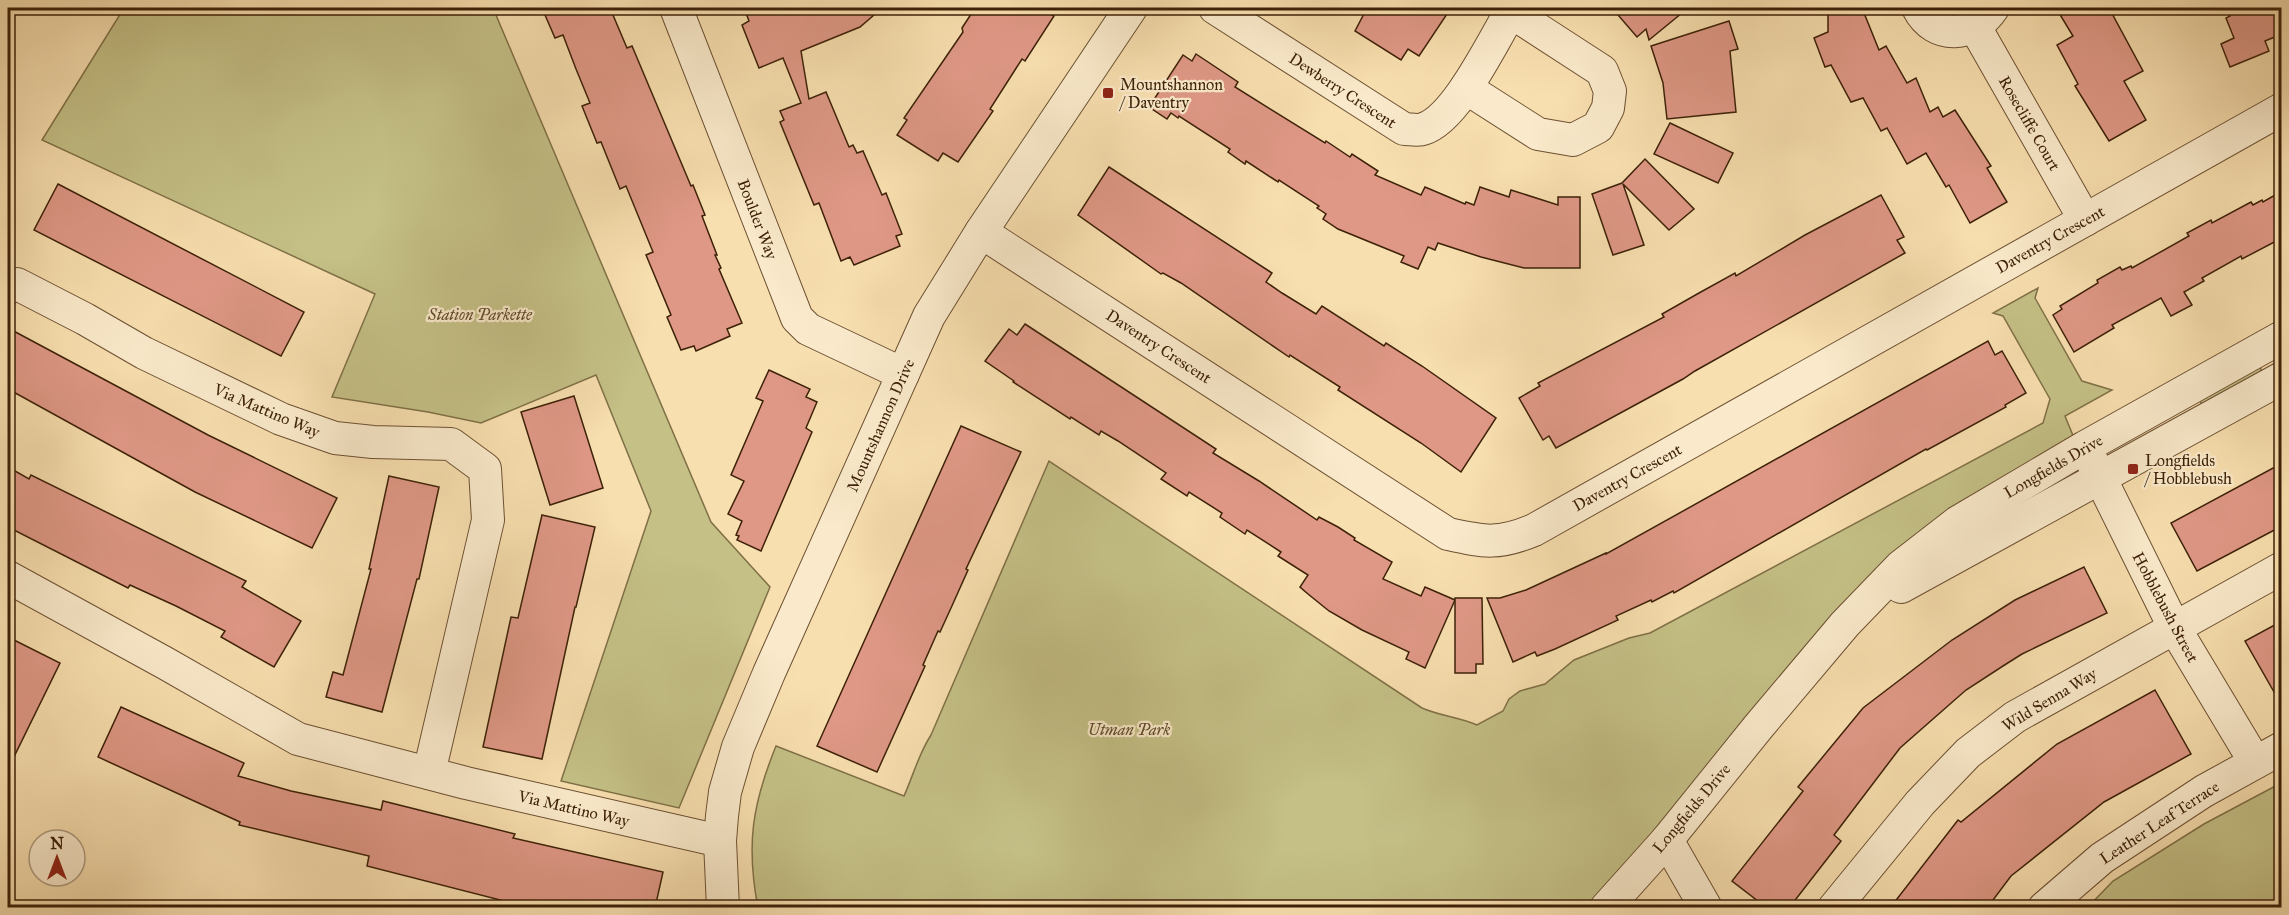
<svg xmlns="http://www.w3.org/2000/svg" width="2289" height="915" font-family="'IM FELL Great Primer',serif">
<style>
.green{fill:#c4c086;stroke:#807047;stroke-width:1.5}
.building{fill:#df9886;stroke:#3d2108;stroke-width:1.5}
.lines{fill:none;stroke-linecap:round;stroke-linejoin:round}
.minor-casing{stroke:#6c5032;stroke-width:34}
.minor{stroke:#faeacb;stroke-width:32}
.poi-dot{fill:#8f2418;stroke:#faeacb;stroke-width:2}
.labels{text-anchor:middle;stroke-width:4.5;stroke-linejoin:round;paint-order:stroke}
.poi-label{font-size:16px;fill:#3d2108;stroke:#faeacb;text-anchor:start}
.street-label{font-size:16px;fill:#3d2108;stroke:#faeacb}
.park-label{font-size:16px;font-style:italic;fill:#5f4928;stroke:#faeacb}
</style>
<rect width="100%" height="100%" fill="#f8dfaf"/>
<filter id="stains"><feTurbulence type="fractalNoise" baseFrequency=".00333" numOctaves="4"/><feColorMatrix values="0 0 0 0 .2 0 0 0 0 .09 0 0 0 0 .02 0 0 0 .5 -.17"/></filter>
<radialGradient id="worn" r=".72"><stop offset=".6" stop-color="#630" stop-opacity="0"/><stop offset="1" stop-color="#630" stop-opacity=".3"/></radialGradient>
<!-- green -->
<g class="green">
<path d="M124,8H493L711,522L770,587L679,808L561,781L651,511L596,375L481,423L428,412L332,397L375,294L42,140Z"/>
<path d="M2038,288L2035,298L2082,381L2112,390L2065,416L2074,438L1948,511L1591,907L758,908C746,845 752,805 776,746L904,796C913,776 919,753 931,735L1049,461L1422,708C1440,716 1459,717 1477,725L1503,711L1509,699L1520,691L1545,684L1574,660L1629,638L1650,633L2043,423L2050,399L2003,316L1993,313Z"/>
<path d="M2260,365L2262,374L2203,407L2200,401L2231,376Z"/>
<path d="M2281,783V907H2088L2113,881L2204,824Z"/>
</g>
<!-- building -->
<g class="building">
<path d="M542,8H610L627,48L632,46L691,186L693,185L705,215L702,216L717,255H715L721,268L719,269L742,323L727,329L730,336L696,351L694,346L681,350L667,317L671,315L646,255L653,252L626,186L620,189L601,142L597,143L582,106L590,103L576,69L563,35L555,38Z"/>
<path d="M744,8H882L860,27L801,51L809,99L826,92L849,147L853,145L857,153L863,151L882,195L886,193L902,234L896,236L900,246L854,265L850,257L841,261L819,203L814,205L780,122L784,120L780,111L801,103L783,58L759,68L742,25L749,21Z"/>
<path d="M975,8H1040L1054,16L1025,61L1022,59L990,109L993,111L958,162L943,153L938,161L897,135L907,120L904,118L963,32L962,28Z"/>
<path d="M1367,8H1451L1419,56L1408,49L1401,60L1355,31Z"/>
<path d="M1612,8H1688L1649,40L1646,29L1637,37Z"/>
<path d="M1828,8H1862L1879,50L1886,46L1907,83L1916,78L1930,112L1938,107L1943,117L1955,110L1991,166L1987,168L2007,202L1970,223L1949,185L1946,187L1926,153L1907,164L1887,128L1881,131L1863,98L1851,102L1831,65L1825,67L1814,38L1828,32Z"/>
<path d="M2056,8H2109L2143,71L2124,81L2146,120L2109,141L2075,86L2078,84L2057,45L2073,36Z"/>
<path d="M2226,8H2272L2282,34L2265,41L2269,51L2230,67L2221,44L2234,38L2226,18L2230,16Z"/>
<path d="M1729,21L1738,49L1730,51L1736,112L1667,119L1663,83L1651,46Z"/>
<path d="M1196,54L1238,82L1235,87L1325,143L1326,141L1350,157L1352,154L1378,171L1375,175L1421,195L1425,187L1465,204L1466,202L1474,205L1480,187L1509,197L1511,190L1558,205V197H1580V268H1524L1481,257L1438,243L1435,250L1428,247L1418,269L1401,262L1404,256L1338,229L1323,219L1326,214L1317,208L1319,206L1279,180L1278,182L1246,161L1245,164L1228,152L1230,149L1179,116L1178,118L1171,113L1167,119L1149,107L1183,55L1192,61Z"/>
<path d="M1670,123L1733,153L1718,183L1654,154Z"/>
<path d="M1645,159L1694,209L1669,230L1623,184L1644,245L1613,255L1592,194L1622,183Z"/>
<path d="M1109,167L1272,273L1266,282L1282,293L1316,314L1322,306L1384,346L1386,343L1422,366L1496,418L1461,472L1421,443L1338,390L1340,387L1290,355L1289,357L1181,283L1163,273L1161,274L1078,215Z"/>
<path d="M58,184L304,312L281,356L34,230Z"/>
<path d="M2282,191V238L2242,259L2241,256L2202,278L2204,281L2184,292L2192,305L2171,316L2161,298L2112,325L2114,328L2074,352L2053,315L2062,309L2060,306L2098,283L2097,280L2120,267L2122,270L2131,266L2132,268L2189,236L2187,233L2211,220L2212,223L2251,202L2253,205L2262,200L2263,202Z"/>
<path d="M1881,195L1904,237L1897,240L1905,253L1695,371L1683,379L1556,448L1549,436L1543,440L1519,398L1540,386L1538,383L1664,317L1662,314L1699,293L1735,273L1736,276L1805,235Z"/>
<path d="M1025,324L1216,449L1213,453L1259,481L1317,520L1319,517L1338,527L1355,538L1354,540L1392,562L1383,579L1421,596L1425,587L1455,600L1425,668L1406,659L1409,652L1362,630L1329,611L1308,594L1300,587L1308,575L1278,556L1281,552L1247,530L1245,534L1220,517L1222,513L1189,492L1187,496L1161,479L1166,473L1118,441L1101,431L1099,435L1071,417L1070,419L1013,382L1014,381L985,361L1009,329L1017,335Z"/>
<path d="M8,328L208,435L337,498L312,548L195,492L8,389Z"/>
<path d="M1988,341L1995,355L2002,351L2026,393L2005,405L2006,407L1927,450L1926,449L1674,593L1673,591L1652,602L1651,600L1616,616L1618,620L1555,649L1537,656L1535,652L1513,662L1487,598H1500L1526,590L1606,553V554Z"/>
<path d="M769,370L810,389L806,397L817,402L806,428L812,432L761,551L737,540L739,536L736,535L742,521L728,514L744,481L731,475L763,401L756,398Z"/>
<path d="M574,396L603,488L550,505L521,412Z"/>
<path d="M961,426L1021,452L966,569L968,570L951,608L940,632L938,631L923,665L925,666L877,772L817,746Z"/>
<path d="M8,467L29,479L31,475L246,581L242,587L301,621L274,667L221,637L225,631L176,606L130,585L128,588L8,527Z"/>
<path d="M2275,467L2282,478V526L2197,571L2171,523Z"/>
<path d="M389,476L439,487L419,579H417L382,712L326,697L333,672L343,675L371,569H369Z"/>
<path d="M542,515L595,527L576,607H575L542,759L483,747L511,617L518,618Z"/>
<path d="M2084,567L2107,613L2022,654L2003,666L1966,690L1900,748L1834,835L1841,841L1789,908H1767L1732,881L1803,791L1798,787L1863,708L1952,640L2015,600Z"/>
<path d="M1455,598H1482L1483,664H1476V673H1455Z"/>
<path d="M2282,621V706L2245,641Z"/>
<path d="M8,637L60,663L8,769Z"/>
<path d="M2155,690L2191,754L2104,802L2011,876L1987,908H1890L1958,820L1961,822L2057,744Z"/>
<path d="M121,707L244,763L238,776L291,791L381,810L383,801L515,834L513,838L663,872L655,908H532L367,866L369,856L239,825L240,822L98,757Z"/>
</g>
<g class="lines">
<!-- minor casing -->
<g class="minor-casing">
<g id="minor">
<path d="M676,8L797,318L808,329L903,374"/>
<path d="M1215,8L1404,129C1410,129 1418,131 1423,129C1457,119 1494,38 1513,8"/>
<path d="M1918,8C1935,41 1974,37 1993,8"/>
<path d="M1975,27L2085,220"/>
<path d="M1466,88L1538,134L1573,140L1598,127L1608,108L1610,91L1602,71L1511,12"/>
<path d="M981,232L1448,534C1485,542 1498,545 1534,530L2282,109"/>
<path d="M8,288L17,284L85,319L144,353L281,419L335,438L373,442L451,444L485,469L488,520L429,773"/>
<path d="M2090,457L2174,627L2255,762"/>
<path d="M8,577L165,663L298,739L466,783L720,841"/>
<path d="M1901,587L2282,378"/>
<path d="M1667,840L1706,908"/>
<path d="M723,908L720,841L722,816L725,792L738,747L769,673L929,316L981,232L1131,8"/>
<path d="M1606,908L1667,840L1759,726L1845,624L1900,567L1958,522L2085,447L2282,337"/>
<path d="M1834,908L1920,803L1968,753L2015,717L2282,568"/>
<path d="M2044,908L2102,858L2204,791L2282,748"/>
</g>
</g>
<!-- minor -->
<use href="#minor" class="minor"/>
</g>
<!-- markers -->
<g class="poi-dot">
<rect x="1102" y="87" width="12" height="12" rx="3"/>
<rect x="2127" y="463" width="12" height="12" rx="3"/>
</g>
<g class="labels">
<!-- poi labels -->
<g class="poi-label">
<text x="1120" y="90">Mountshannon<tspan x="1120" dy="18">/ Daventry</tspan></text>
<text x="2145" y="466">Longfields<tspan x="2145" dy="18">/ Hobblebush</tspan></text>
</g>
<!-- street labels -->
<g class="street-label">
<text transform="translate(1343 90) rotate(33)" y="6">Dewberry Crescent</text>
<text transform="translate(2030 123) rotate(60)" y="6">Rosecliffe Court</text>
<text transform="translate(758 219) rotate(69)" y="6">Boulder Way</text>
<text transform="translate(2050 239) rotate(-29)" y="6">Daventry Crescent</text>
<text transform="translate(1159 346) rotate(33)" y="6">Daventry Crescent</text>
<text transform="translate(267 410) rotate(23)" y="6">Via Mattino Way</text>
<text transform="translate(880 425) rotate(-66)" y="6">Mountshannon Drive</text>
<text transform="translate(2053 466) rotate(-30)" y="6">Longfields Drive</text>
<text transform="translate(1627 477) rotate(-29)" y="6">Daventry Crescent</text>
<text transform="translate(2166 607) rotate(62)" y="6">Hobblebush Street</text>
<text transform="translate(2049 699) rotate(-31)" y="6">Wild Senna Way</text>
<text transform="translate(574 808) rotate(13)" y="6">Via Mattino Way</text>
<text transform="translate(1691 808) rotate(-50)" y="6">Longfields Drive</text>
<text transform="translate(2159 822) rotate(-33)" y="6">Leather Leaf Terrace</text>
</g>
<!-- park labels -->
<g class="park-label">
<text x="480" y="320">Station Parkette</text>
<text x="1129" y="735">Utman Park</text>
</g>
</g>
<!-- margin -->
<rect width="2289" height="915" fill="none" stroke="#f8dfaf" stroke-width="30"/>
<rect x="9" y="9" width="2271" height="897" fill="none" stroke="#3d2108" stroke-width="3"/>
<rect x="15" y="15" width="2259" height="885" fill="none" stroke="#3d2108" stroke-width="1.5"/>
<!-- north arrow -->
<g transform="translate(57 858)"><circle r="28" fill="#faeacb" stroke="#ae9a7d" stroke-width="1.5"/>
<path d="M0-4.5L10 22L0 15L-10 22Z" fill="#8f2418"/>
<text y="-9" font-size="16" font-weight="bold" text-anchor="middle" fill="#3d2108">N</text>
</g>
<rect width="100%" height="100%" filter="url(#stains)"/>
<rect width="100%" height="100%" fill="url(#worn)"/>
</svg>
